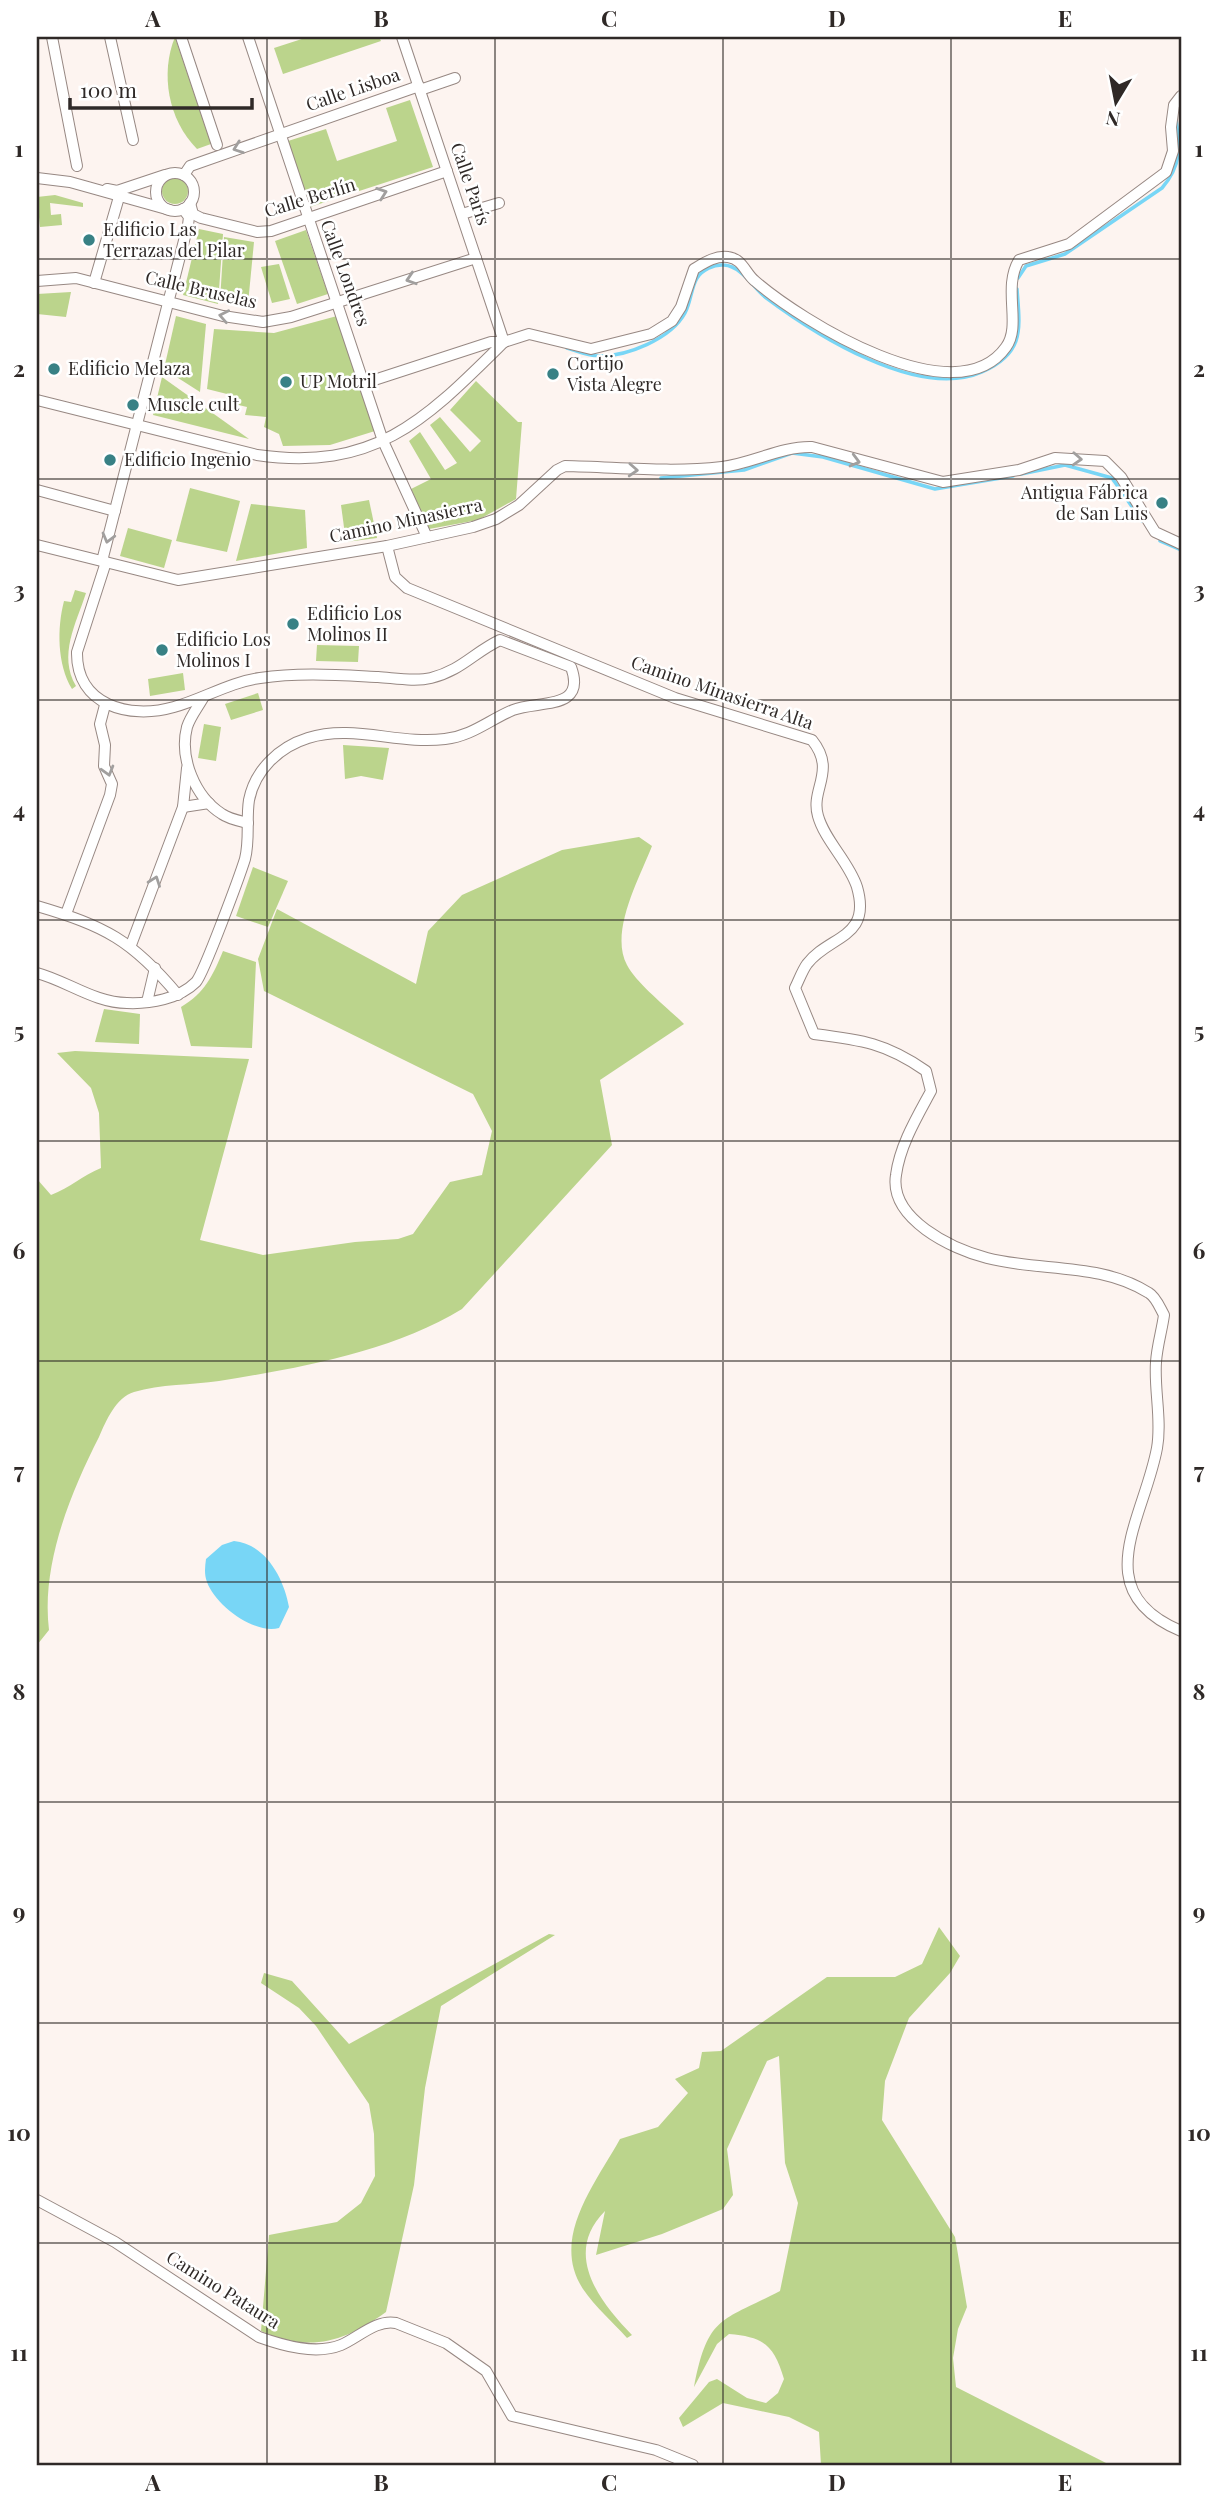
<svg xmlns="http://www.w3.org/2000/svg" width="1218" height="2502" font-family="'Playfair Display',serif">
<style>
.green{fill:#bbd48c}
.water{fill:#78d6f6}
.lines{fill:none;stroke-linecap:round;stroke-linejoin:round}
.stream{stroke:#78d6f6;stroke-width:3.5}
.street-casing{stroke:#978883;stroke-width:12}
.street{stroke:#fff;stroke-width:10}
.oneway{stroke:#a19f9e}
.grid{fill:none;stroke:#2f2927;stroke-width:2;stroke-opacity:0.55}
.poi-dot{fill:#388185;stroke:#fff;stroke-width:2.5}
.labels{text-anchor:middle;stroke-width:5;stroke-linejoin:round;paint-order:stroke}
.street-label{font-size:18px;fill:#2f2927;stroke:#fff}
.poi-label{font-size:18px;fill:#2f2927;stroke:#fff;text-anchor:start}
.neatline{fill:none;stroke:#2f2927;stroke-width:2.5}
.grid-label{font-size:23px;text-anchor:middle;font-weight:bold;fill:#2f2927}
</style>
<rect width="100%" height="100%" fill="#fdf4f0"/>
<!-- green -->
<g class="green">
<path d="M175,37L211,144L197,149C168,120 160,73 175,37Z"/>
<path d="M308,37H379L381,41L283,74L274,48Z"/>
<path d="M410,100L433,167L310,207L288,141L326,129L337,161L397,141L386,108Z"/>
<circle cx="175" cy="191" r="13"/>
<path d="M55,195L83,203V207L50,203L51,215L61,214L62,225L40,227L37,197Z"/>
<path d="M199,229L223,234L218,304L183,295Z"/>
<path d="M306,230L328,294L297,304L275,241Z"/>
<path d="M224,237L254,242L248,304L220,301Z"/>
<path d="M279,264L290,299L272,303L261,267Z"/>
<path d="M71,292L66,317L37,314V294Z"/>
<path d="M176,316L206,324L200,392L164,369Z"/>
<path d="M337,316L375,431L330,445L283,446L279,434L264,427L266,417L245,415L247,407L226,402L227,394L207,389L214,329L274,333Z"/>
<path d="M162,377L249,439L153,415Z"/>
<path d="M476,381L518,422H522L516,499L478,520L429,529L411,489L431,479L409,441L420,432L445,470L457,463L430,425L440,417L470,452L481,441L450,410Z"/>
<path d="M190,488L240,501L227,552L176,541Z"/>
<path d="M369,500L377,538L346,542L341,505Z"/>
<path d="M251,504L305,510L307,548L236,561Z"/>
<path d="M128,528L172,540L164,568L120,556Z"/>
<path d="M75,590L86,593C76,624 58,655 76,686L72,689C57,664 57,628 64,601L71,602Z"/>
<path d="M317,645L359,646L358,662L316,661Z"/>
<path d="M183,673L185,690L150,696L148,679Z"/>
<path d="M258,693L263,710L231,720L225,704Z"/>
<path d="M204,724L221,727L216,761L198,758Z"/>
<path d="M343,745L389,748L383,780L361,776L345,779Z"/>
<path d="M639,837L652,846C640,877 609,932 627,965C637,984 668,1008 684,1024L600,1080L612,1145L462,1309C391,1352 300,1368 219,1381C192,1385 160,1384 134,1392C116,1397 106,1421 99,1437C70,1494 41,1565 49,1630L37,1645V1179L51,1195C70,1188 83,1175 101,1168L99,1113L91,1088L57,1053L75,1051L249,1059L200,1240L263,1255L355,1242L398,1239L413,1234L450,1182L482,1175L492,1131L473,1094L264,991L258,959L277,909L416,984L428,931L462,895L562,850Z"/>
<path d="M253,867L288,881L268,927L236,916Z"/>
<path d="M223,951L256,962L252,1048L191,1046L181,1007C205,993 213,975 223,951Z"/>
<path d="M104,1009L140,1014L139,1044L95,1042Z"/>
<path d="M939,1927L960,1956L950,1973L909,2018L885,2081L882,2120L955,2237L967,2307L958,2329L953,2358L956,2387L1110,2465H821L819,2432L789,2417L723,2403L683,2427L679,2418L709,2382L717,2379L747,2398L766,2403L778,2393L784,2379C774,2345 764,2337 729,2334L717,2344L694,2387C708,2315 721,2322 780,2291L798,2203L785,2163L779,2056L767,2061L727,2149L733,2195L723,2209L662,2234L596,2255L605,2211C562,2254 600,2302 632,2335L627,2338C613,2322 595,2307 583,2289C550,2239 595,2184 620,2139L658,2127L688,2093L675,2079L699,2068L702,2052L721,2051L827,1977H895L922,1964Z"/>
<path d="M549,1934L555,1935L441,2006L425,2088L414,2185L386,2312C345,2342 309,2353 261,2331L269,2235L337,2222L361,2203L375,2176L374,2134L369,2104L316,2026L299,2008L261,1983L264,1973L292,1981L349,2044Z"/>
</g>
<!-- water -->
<path class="water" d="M234,1541C266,1544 284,1579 289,1607L279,1628C255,1635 215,1605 207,1582C204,1574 205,1567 206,1559L222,1545Z"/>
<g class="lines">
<!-- stream -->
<g class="stream">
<path d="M1018,278L1026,266L1065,254L1162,188C1182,165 1180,147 1176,119"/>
<path d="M567,348C577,351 588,356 598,356C626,357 671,339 685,313C691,302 691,288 697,278C702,270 714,264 724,265C741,266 753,287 765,297C816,335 918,400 982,372C1025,353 1020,329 1017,289"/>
<path d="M1021,474L1065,465L1112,478L1142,521"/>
<path d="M661,478L744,470L792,453L823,457L935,489L1013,476"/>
<path d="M1160,541L1181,550"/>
</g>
<!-- street casing -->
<g class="street-casing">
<g id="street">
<path d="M52,37L77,166"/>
<path d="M110,37L133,140"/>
<path d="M181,37L217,145"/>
<path d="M248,37L383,441L427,537"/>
<path d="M402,37L504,342"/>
<path d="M420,90L455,78"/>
<circle cx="175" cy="192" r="19"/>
<path d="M184,175L190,166L419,86"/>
<path d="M37,178L70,182L170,210"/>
<path d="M107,189L117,191L165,175"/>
<path d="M190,203L193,214L201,218L257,232L271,231L447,171"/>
<path d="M462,214L499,203"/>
<path d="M37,281L76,278L223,316L263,322L291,317L476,258"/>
<path d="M94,283L119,197"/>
<path d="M365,383L491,342H504L529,334L591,349L651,334L672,321L681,307L694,269C704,263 716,255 728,257C743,259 745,273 755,281C800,320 956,418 1006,347C1022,325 1002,288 1019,260L1069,244L1166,172L1173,151L1171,127L1174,105L1181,96"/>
<path d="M37,400L257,455C376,472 426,419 504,342"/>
<path d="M37,490L115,511"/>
<path d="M37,545L178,580L387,546L473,527L496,519L519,505L557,470L565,466C618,467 669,473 722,467C753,463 782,446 812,447L943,482L1019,470L1055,458L1105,461L1121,477L1155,532L1181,544"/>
<path d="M387,546L395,577L407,588L675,698L812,740C837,771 810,789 818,816C825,841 849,862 857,887C872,939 829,935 807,964C802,971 799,980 795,988L814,1034C862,1040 886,1043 926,1071L931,1091C917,1117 900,1145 896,1175C889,1219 952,1249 987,1258C1041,1272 1100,1262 1149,1293C1156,1297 1160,1308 1164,1315C1162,1330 1157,1346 1156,1362C1154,1390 1162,1420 1157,1448C1144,1519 1086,1591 1181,1631"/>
<path d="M102,561L188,225L189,217L183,209"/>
<path d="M203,698C198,707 190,717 187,727C179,758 195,797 222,814C229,819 240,821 248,823"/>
<path d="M183,807L209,803"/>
<path d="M37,906C105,926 132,940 178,995"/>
<path d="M66,914L110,795L112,784L104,766L105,745L100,724L105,705"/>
<path d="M131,945L183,807L187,768"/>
<path d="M37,973C67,981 95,1003 127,1003C150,1004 179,999 196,982C204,973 240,875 245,859C250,840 246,819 249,800C255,770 279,747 308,738C353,724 399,745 445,739C472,736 489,720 513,710C538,700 587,711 571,667L500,640C473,653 462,670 431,678C415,682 394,678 378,677C339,675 299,672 260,678C230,682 203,699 174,707C129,720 76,705 77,652L106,562"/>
<path d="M147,1002L155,968"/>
<path d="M37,2200L115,2242L259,2337C284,2346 316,2355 341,2345C358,2338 376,2319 396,2323L446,2343L486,2371L512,2416L656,2450L693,2465"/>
</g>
</g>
<!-- street -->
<use href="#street" class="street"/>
</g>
<!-- one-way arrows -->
<defs><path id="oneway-chevron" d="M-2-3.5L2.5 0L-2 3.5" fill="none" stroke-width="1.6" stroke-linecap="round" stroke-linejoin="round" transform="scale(1.75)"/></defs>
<g class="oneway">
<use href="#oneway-chevron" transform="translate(238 148) rotate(160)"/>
<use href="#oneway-chevron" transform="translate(382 193) rotate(-19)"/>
<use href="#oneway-chevron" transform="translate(411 279) rotate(162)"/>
<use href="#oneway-chevron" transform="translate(224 316) rotate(-169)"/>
<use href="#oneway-chevron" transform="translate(1077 459) rotate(3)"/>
<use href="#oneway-chevron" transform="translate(855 461) rotate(15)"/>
<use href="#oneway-chevron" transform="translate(633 470) rotate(3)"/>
<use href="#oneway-chevron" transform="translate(108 538) rotate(105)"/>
<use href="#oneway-chevron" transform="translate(108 771) rotate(74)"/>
<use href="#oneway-chevron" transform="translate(155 881) rotate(-70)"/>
</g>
<!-- grid -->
<path class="grid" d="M267,37V2465M495,37V2465M723,37V2465M951,37V2465M37,259H1181M37,479H1181M37,700H1181M37,920H1181M37,1141H1181M37,1361H1181M37,1582H1181M37,1802H1181M37,2023H1181M37,2243H1181"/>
<!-- markers -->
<g class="poi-dot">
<circle cx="89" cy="240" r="7"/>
<circle cx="54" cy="369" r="7"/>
<circle cx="553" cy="374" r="7"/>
<circle cx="286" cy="382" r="7"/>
<circle cx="133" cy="405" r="7"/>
<circle cx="110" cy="460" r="7"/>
<circle cx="1162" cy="503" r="7"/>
<circle cx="293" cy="624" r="7"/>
<circle cx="162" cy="650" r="7"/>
</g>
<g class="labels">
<!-- street labels -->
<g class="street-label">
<text transform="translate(353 90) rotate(-19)" y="6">Calle Lisboa</text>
<text transform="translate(470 184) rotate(71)" y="6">Calle París</text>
<text transform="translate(310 198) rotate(-17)" y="6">Calle Berlín</text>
<text transform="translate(345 273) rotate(70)" y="6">Calle Londres</text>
<text transform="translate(201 290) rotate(13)" y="6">Calle Bruselas</text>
<text transform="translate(406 521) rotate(-12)" y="6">Camino Minasierra</text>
<text transform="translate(722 693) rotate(19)" y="6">Camino Minasierra Alta</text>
<text transform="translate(223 2290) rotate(32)" y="6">Camino Pataura</text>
</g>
<!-- poi labels -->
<g class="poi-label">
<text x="103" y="236">Edificio Las<tspan x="103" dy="21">Terrazas del Pilar</tspan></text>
<text x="567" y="370">Cortijo<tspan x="567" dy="21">Vista Alegre</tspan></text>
<text x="68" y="375">Edificio Melaza</text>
<text x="300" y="388">UP Motril</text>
<text x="147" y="411">Muscle cult</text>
<text x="124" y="466">Edificio Ingenio</text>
<text x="1148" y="499" text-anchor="end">Antigua Fábrica<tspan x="1148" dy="21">de San Luis</tspan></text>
<text x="307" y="620">Edificio Los<tspan x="307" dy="21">Molinos II</tspan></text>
<text x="176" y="646">Edificio Los<tspan x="176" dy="21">Molinos I</tspan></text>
</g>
</g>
<!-- border -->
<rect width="1218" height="2502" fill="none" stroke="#ffffff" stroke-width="77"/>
<!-- north arrow -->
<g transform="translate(1116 102) rotate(190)" stroke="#ffffff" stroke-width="5" paint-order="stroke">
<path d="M0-5L12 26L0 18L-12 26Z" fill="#2f2927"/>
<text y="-10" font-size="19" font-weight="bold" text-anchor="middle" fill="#2f2927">N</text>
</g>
<!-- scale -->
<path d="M70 98v10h182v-10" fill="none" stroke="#2f2927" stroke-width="3.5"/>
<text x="80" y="98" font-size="21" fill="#2f2927" stroke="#ffffff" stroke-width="5" paint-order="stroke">100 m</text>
<rect x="38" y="38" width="1142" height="2426" class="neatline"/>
<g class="grid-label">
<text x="153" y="27">A</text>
<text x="381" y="27">B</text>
<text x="609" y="27">C</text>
<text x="837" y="27">D</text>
<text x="1065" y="27">E</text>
<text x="19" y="157">1</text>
<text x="1199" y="157">1</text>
<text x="19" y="377">2</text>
<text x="1199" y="377">2</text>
<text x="19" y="598">3</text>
<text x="1199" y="598">3</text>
<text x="19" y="818">4</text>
<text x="1199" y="818">4</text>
<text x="19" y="1039">5</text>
<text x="1199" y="1039">5</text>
<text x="19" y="1259">6</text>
<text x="1199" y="1259">6</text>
<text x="19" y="1479">7</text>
<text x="1199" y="1479">7</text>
<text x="19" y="1700">8</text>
<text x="1199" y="1700">8</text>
<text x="19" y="1920">9</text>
<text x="1199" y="1920">9</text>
<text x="19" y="2141">10</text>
<text x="1199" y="2141">10</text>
<text x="19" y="2361">11</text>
<text x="1199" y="2361">11</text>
<text x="153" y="2491">A</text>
<text x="381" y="2491">B</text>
<text x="609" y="2491">C</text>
<text x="837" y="2491">D</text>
<text x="1065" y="2491">E</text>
</g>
</svg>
